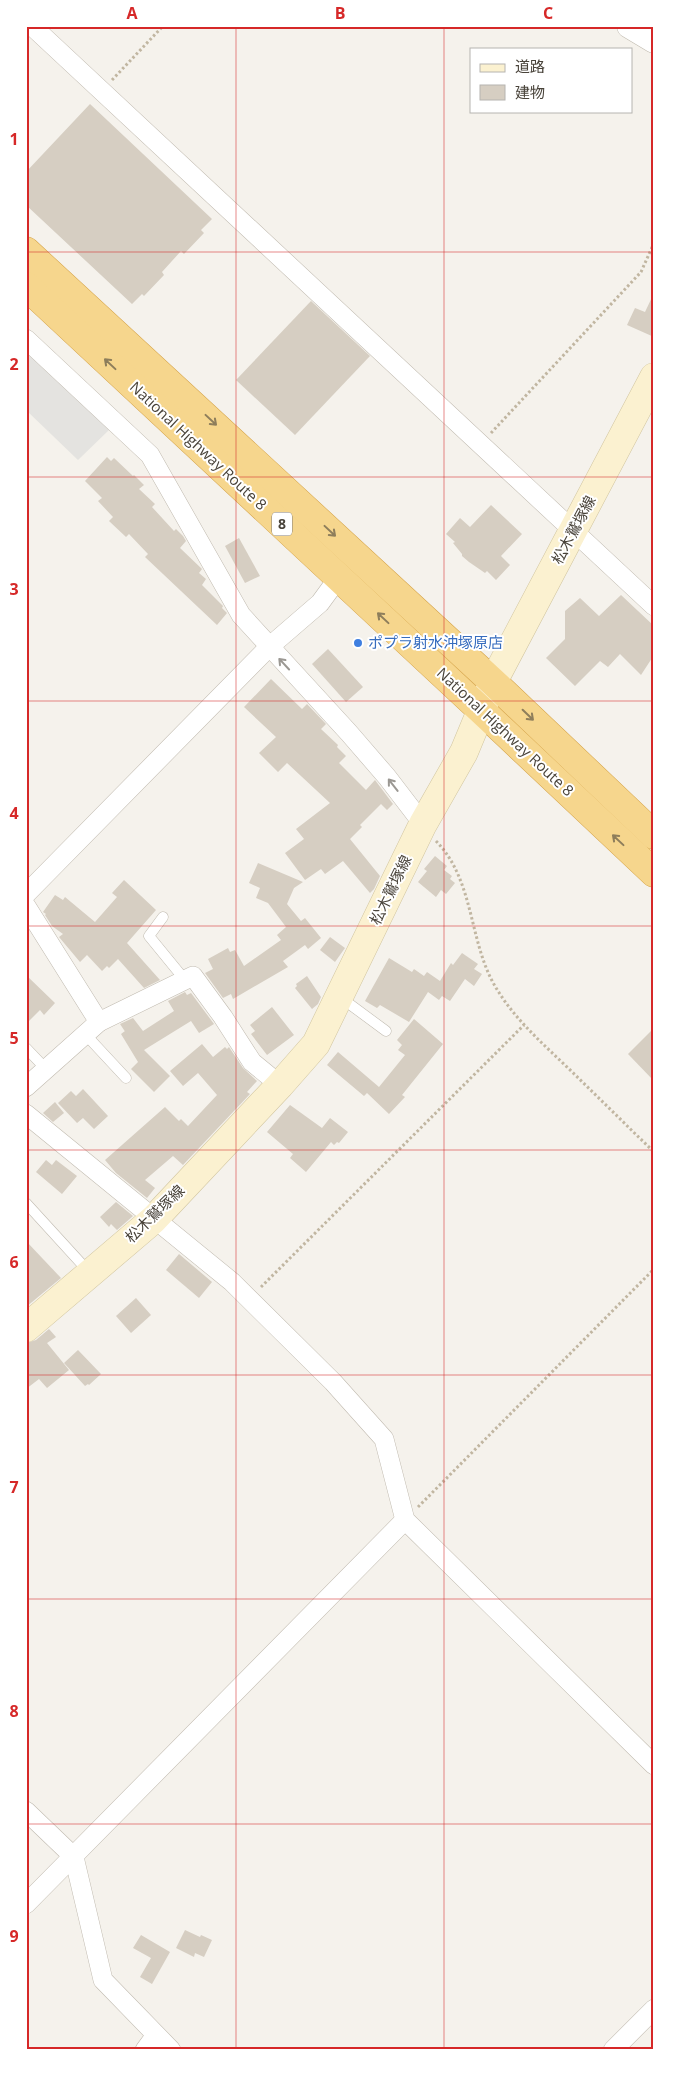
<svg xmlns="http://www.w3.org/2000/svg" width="680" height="2076" font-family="'Open Sans','Noto Sans JP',sans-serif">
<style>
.parking{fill:#e4e3e0}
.building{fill:#d6cec2}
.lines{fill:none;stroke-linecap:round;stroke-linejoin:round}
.service-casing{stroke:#c0baaf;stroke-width:11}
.minor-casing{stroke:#c0baaf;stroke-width:20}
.tertiary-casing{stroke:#c0baaf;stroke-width:25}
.secondary-casing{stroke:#d1c59f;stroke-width:29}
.trunk-casing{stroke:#d4a247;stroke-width:29}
.path{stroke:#c1b6a1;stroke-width:3;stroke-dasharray:2.5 2.5;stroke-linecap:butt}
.service{stroke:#fff;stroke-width:10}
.minor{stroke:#fff;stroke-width:19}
.tertiary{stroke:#fff;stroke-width:24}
.secondary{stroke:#fbf1d0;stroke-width:28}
.trunk{stroke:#f6d68d;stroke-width:28}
.oneway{stroke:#8e7e5b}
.oneway2{stroke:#9b9893}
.grid{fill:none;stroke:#d62828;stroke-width:1;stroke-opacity:0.55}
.shop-dot{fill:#3f7fe0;stroke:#fff;stroke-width:2}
.labels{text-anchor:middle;stroke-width:4;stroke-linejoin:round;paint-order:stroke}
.shield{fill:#fff;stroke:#807b75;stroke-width:1}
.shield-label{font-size:14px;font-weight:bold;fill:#49433a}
.street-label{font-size:15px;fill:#49433a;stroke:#fff}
.shop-label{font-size:15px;fill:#366cbe;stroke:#fff;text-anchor:start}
.neatline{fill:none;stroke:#d62828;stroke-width:2}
.grid-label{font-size:16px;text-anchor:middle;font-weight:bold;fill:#d62828}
</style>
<rect width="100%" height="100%" fill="#f5f2ec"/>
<!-- parking -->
<path class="parking" d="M26,348L110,429L78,460L26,410Z"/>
<!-- building -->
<g class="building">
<path d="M90,104L212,219L201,230L204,233L184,254L181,251L162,272L164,275L144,296L142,294L132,304L26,205V172Z"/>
<path d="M654,293V337L627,325L635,308L645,312Z"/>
<path d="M311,301L370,356L295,435L236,380Z"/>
<path d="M107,457L111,461L114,458L133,476L134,475L144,485L139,489L155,504L152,507L174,531L176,529L183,536L186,541L180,548L202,569L199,573L206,579L202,585L223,606L222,608L227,613L217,625L145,557L148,554L129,534L126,537L109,521L113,517L98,501L102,498L85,481Z"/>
<path d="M491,505L522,534L501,556L510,565L496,580L487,571L485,573L469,562L462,556V554L453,543L455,542L446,534L460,518L470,527Z"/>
<path d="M239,538L260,576L245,583L225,546Z"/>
<path d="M621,595L654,626V655L641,675L620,654L608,667L600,661L575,686L546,658L565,639V611L580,598L599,616Z"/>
<path d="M328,649L363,687L346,702L312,664Z"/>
<path d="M271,679L302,709L307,704L326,724L321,729L338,745L337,747L346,756L339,763L366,790L375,780L393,804L387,810L381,804L360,825L362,827L350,839L380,876L374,889L370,893L343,861L325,874L321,869L305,880L285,853L304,839L296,829L330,803L287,763L278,772L259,753L276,737L244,707Z"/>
<path d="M435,856L447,866L444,870L452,876L450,879L455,883L446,894L441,890L436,897L418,882L427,871L424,869Z"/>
<path d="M258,863L303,882L294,888L287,904L301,921L305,918L321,938L308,949L305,945L283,961L288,967L233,999L231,994L223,998L205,973L213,969L208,959L228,948L230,952L235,950L244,966L281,940L277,935L286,927L268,903L256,898L260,888L249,883Z"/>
<path d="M124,880L156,910L127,943L160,980L144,988L118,959L109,968L107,966L102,971L87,955L80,962L59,937L63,934L52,926L45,915L46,914L43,912L55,895L63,900L65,897L95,922L117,897L112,893Z"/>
<path d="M330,937L345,948L335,962L320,950Z"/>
<path d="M462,953L478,964L474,969L482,974L474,986L465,979L450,1001L442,996L439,1000L428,992L409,1022L380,1005L377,1008L365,1001L389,958L412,972L414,969L424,976L427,972L440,981L451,963L453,965Z"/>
<path d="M26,975L55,1003L44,1015L40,1010L26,1024Z"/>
<path d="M307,976L321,997L318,1004L312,1009L295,988L297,986L296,984Z"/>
<path d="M185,992L187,995L191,993L214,1024L199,1033L191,1021L144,1050L170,1076L154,1092L131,1069L138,1062L121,1034L125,1031L126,1033L120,1024L133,1018L143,1031L174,1011L168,1001Z"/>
<path d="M272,1007L294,1035L267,1055L251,1034L255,1031L250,1025Z"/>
<path d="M414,1019L443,1044L402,1095L405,1097L389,1114L367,1093L364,1096L327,1065L338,1052L379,1087L405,1055L398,1050L402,1045L397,1040Z"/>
<path d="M654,1028V1081L628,1054Z"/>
<path d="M202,1044L213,1057L225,1047L227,1049L229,1047L243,1068L257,1081L247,1092L250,1094L183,1165L173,1156L145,1180L155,1188L147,1198L116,1173L105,1160L165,1107L179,1121L181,1119L188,1126L217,1095L198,1073L183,1086L170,1071Z"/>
<path d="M83,1089L108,1116L94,1129L83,1118L77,1123L58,1103L71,1091L76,1096Z"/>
<path d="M55,1102L64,1113L53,1122L43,1113Z"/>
<path d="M290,1105L322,1128L330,1118L348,1132L339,1143L337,1142L334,1145L331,1142L306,1172L290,1158L293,1154L267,1132Z"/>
<path d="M46,1160L52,1165L56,1160L77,1176L62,1194L36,1172Z"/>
<path d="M116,1202L133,1216L117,1230L111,1224L109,1227L100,1217Z"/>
<path d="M26,1241L61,1278L26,1307Z"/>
<path d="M179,1254L212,1282L199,1298L166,1270Z"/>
<path d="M136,1298L151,1315L131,1333L116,1316Z"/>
<path d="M49,1329L56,1337L47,1343L69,1370L47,1388L39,1379L26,1389V1343L36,1340Z"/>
<path d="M78,1350L101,1374L89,1385L88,1384L85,1386L64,1363Z"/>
<path d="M185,1930L200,1937L201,1935L212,1940L204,1957L195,1953L194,1957L176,1948Z"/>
<path d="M141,1935L170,1952L152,1984L140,1977L151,1958L133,1948Z"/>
</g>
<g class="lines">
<!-- service casing -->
<g class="service-casing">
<g id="service">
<path d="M163,917L149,936L185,980"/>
<path d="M340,997L386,1031"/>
<path d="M86,1035L126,1078"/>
<path d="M26,1048L46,1069"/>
<path d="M26,1203L89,1272"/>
</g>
</g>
<!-- minor casing -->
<g class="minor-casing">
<g id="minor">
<path d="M32,26L654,606"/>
<path d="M26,339L150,455L241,615L349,733L387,777L423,824"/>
<path d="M26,894L269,647L320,603L339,577"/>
<path d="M26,906L99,1022"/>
<path d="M26,1087L99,1022L193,976L223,1017L252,1062L280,1085"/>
<path d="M26,1114L232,1282L333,1382L384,1439L405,1520L654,1765"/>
<path d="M26,1811L74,1857L103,1980L171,2050"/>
<path d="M26,1904L405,1520"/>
<path d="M145,2050L156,2035"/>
<path d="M613,2050L654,2009"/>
</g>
</g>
<!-- tertiary casing -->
<g class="tertiary-casing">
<path id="tertiary" d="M629,26L654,41"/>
</g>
<!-- secondary casing -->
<g class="secondary-casing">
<path id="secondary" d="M26,1328L154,1219L280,1085L316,1044L423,824L464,752L493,682L654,377"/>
</g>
<!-- trunk casing -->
<g class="trunk-casing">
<g id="trunk">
<path d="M26,251L493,682L654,835"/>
<path d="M26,286L482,711L654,873"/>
</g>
</g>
<!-- path -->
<g class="path">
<path d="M112,80L163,26"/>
<path d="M491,433L641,272L654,243"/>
<path d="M436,841C476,882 468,945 498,991C516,1020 542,1043 567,1067C596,1095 625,1124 654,1152"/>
<path d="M261,1287L524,1025"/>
<path d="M418,1507L654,1269"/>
</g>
<!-- service -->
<use href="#service" class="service"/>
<!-- minor -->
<use href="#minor" class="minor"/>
<!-- tertiary -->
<use href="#tertiary" class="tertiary"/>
<!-- secondary -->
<use href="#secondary" class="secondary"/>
<!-- trunk -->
<use href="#trunk" class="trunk"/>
</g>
<!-- one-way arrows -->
<defs><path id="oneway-shaft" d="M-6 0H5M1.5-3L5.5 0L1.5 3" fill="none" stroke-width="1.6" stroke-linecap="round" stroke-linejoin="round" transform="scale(1.25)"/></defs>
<g class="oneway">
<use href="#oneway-shaft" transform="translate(110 364) rotate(-137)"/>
<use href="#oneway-shaft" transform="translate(211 420) rotate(43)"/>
<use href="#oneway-shaft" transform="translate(330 531) rotate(43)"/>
<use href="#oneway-shaft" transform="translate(383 618) rotate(-137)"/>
<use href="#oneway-shaft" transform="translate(528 715) rotate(44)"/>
<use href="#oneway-shaft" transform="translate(618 840) rotate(-137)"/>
</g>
<g class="oneway2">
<use href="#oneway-shaft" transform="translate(284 664) rotate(-133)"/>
<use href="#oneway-shaft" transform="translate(393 785) rotate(-128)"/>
</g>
<!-- grid -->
<path class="grid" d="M236,26V2050M444,26V2050M26,252H654M26,477H654M26,701H654M26,926H654M26,1150H654M26,1375H654M26,1599H654M26,1824H654"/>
<!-- markers -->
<circle class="shop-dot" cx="358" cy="643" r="5"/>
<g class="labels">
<!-- shield labels -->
<rect class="shield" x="272" y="512.5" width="20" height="23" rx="4"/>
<g class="shield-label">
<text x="282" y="529">8</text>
</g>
<!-- street labels -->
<g class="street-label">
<text transform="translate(198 446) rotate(43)" y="5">National Highway Route 8</text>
<text transform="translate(574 530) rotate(-62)" y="5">松木鷲塚線</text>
<text transform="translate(505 732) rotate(43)" y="5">National Highway Route 8</text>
<text transform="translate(391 890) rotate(-64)" y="5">松木鷲塚線</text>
<text transform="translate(155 1214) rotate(-44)" y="5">松木鷲塚線</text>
</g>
<!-- shop labels -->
<g class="shop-label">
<text x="368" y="648">ポプラ射水沖塚原店</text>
</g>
</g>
<!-- border -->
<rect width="680" height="2076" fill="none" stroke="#ffffff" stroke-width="55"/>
<!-- legend -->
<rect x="470" y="48" width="162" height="65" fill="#ffffff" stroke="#b6b4b0"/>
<rect x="480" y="64" width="25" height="8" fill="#fbf1d0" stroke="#b6b4b0"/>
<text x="515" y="72" font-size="15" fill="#49433a">道路</text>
<rect x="480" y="85" width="25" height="15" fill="#d6cec2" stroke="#b6b4b0"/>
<text x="515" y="98" font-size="15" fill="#49433a">建物</text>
<rect x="28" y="28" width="624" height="2020" class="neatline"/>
<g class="grid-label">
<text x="132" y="19">A</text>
<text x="340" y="19">B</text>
<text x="548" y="19">C</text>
<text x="14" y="145">1</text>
<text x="14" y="370">2</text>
<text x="14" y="595">3</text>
<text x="14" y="819">4</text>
<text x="14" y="1044">5</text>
<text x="14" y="1268">6</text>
<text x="14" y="1493">7</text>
<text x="14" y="1717">8</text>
<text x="14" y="1942">9</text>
</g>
</svg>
